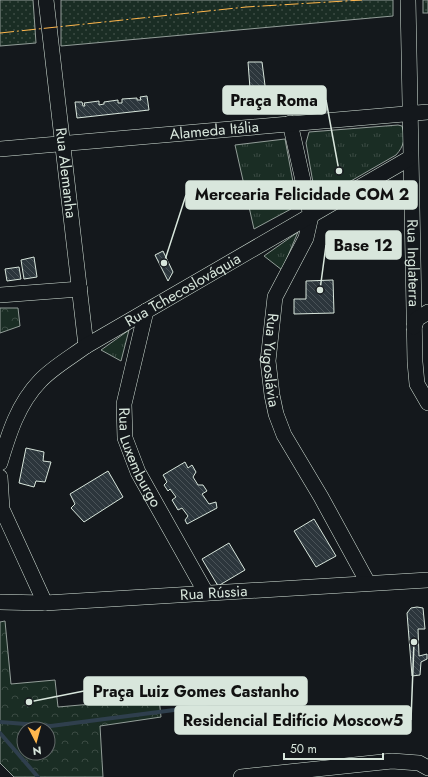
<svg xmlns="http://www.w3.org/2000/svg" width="428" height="777" font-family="Jost,sans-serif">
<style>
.grass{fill:url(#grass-dots);stroke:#939e99}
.forest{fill:url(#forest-crowns);stroke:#939e99;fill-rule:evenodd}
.park{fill:url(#park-tufts);stroke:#939e99}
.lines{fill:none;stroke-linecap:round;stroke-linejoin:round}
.stream{stroke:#2f3f4d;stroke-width:4}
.building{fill:url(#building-back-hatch);stroke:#d8e6dc}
.minor-casing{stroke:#d8e6dc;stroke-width:16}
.minor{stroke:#14181c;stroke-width:15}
.power{stroke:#ffb74d;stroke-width:1;stroke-dasharray:14 3 2 3;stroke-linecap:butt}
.labels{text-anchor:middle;stroke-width:3;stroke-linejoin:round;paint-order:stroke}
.street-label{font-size:15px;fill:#d8e6dc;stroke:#14181c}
.leader{fill:none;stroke:#d8e6dc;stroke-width:1.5}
.callout-dot{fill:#d8e6dc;stroke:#14181c;stroke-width:1.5}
.callout{fill:#d8e6dc;stroke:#d8e6dc;stroke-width:1.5}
.callout-label{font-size:16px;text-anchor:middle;font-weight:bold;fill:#111}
</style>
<defs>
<pattern id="grass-dots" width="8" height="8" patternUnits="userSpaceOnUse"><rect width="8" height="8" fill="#1a2d24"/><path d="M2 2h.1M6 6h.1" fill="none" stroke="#3b4b43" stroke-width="1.8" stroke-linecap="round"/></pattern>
<pattern id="forest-crowns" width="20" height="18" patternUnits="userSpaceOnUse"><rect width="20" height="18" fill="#1a2d24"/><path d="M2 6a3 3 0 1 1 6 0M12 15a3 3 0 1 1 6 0" fill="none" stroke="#3b4b43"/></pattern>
<pattern id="park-tufts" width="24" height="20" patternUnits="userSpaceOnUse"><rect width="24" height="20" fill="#1a2d24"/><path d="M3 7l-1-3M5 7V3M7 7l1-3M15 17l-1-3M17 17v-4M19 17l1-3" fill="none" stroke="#3b4b43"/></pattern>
<pattern id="building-back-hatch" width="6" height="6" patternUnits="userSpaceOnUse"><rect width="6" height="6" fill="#2c363c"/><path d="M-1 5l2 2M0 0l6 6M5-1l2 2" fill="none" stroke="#4a5358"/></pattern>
</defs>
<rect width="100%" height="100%" fill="#14181c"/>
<!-- grass -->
<g class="grass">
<path d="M0,0H33L36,43L0,46Z"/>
<path d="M61,0H393V16L61,46Z"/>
<rect x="423" y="0" width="5" height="13"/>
</g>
<!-- forest -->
<g class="forest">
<path d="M0,308H18L20,326L0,333Z"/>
<path d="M5,621L11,684L55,680L58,707L159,698L161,717L100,726L103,777H14L0,763V622ZM24,729H48V753H24Z"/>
</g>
<!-- park -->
<g class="park">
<path d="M398,125L402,126C406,138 404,146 396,155L323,197L315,194L306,143L309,132Z"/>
<path d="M285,139L296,198L291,209L254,229L235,145Z"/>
<path d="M298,232L282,270L264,256Z"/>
<path d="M129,330L121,361L101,350Z"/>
</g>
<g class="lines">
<!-- stream -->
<g class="stream">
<path d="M0,722L51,726L174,710L284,689"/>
<path d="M0,733L38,777"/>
</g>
</g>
<!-- building -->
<g class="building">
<path d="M248,62H262L267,101L251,102Z"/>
<path d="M147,96L149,110L77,118L75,102H82L83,106H85L84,103L99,101V105L104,104V102L118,100V103H122V99L137,98V100H141L140,97Z"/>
<path d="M163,251L173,272L168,281L155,255Z"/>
<path d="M34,257L37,277L24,279L21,260Z"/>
<path d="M19,267L21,279L7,281L5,269Z"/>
<path d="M333,280L334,313L294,314V299H306V281Z"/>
<path d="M26,448L44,452L43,461L51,462L45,482L36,481L34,487L19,483Z"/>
<path d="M185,462L188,468L192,465L196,472L193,477L198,485H203L207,491L202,494L209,504L216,502L217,508L187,524L185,520L188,516L182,508L178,510L172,500L176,497L170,489L168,491L164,485L167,482L163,475Z"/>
<path d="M108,471L123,497L84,522L71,508L75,504L70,494Z"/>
<path d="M314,519L336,556L316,567L294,531Z"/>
<path d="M229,543L245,570L218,586L202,559Z"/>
<path d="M417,607L423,608L425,629H418L419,656L427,654V659L421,662L420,675L412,676L407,613L411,608Z"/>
</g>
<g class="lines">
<!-- minor casing -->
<g class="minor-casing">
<g id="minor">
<path id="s1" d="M46,0L86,346"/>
<path id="s2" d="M408,0L415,362L417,384L428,403"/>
<path id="s3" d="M290,123L311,216L306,238L275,297L268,361L272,395L276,414L284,435L321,497L368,583"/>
<path id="s4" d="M0,149L428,112"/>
<path d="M0,295L80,289"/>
<path id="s5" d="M146,311L124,404L125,438L138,472L206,593"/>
<path d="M414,327L417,319L428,312"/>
<path id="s6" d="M0,463C9,433 18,404 40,381C52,368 71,357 86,346L410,158"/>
<path d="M0,477L2,509L45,603"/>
<path id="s7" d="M0,602L45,603L428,580"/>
<path d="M241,777L392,761L419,763L428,768"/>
</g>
</g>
<!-- minor -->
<use href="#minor" class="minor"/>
<!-- power -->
<path class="power" d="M0,33L246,7L362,0"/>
</g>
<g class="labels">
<!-- street labels -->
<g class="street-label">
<text dy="5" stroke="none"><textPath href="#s4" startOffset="215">Alameda Itália</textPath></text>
<text dy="5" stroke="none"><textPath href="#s1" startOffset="174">Rua Alemanha</textPath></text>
<text dy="5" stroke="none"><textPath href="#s2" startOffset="263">Rua Inglaterra</textPath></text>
<text dy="5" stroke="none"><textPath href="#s6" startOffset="262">Rua Tchecoslováquia</textPath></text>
<text dy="5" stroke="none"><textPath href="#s3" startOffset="248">Rua Yugoslávia</textPath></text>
<text dy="5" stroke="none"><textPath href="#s5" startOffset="152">Rua Luxemburgo</textPath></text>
<text dy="5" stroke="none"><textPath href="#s7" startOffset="214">Rua Rússia</textPath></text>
</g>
</g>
<!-- callouts -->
<path class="leader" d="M339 171L326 100M164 263L186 195M320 290L326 245M29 702L84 691M414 642L411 720"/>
<g class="callout-dot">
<circle cx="339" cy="171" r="4"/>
<circle cx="164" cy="263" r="4"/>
<circle cx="320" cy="290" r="4"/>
<circle cx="29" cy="702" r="4"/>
<circle cx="414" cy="642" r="4"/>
</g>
<g class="callout">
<rect x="223" y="86" width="103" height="28" rx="4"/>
<rect x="186" y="181" width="231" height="28" rx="4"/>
<rect x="326" y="231" width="75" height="28" rx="4"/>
<rect x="84" y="677" width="223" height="28" rx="4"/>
<rect x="175" y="706" width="236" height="28" rx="4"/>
</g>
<g class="callout-label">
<text x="274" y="106">Praça Roma</text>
<text x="302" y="200">Mercearia Felicidade COM 2</text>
<text x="363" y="251">Base 12</text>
<text x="196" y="697">Praça Luiz Gomes Castanho</text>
<text x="293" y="726">Residencial Edifício Moscow5</text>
</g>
<!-- north arrow -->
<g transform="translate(36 741) rotate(174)"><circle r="19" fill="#14181c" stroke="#626a69"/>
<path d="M0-3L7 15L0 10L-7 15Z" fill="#ffb74d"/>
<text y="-6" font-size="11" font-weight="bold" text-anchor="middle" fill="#d8e6dc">N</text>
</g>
<!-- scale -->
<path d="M284 753v6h99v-6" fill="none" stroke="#d8e6dc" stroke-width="2"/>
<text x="290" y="753" font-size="12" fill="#d8e6dc" stroke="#14181c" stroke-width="3" paint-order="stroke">50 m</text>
</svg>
